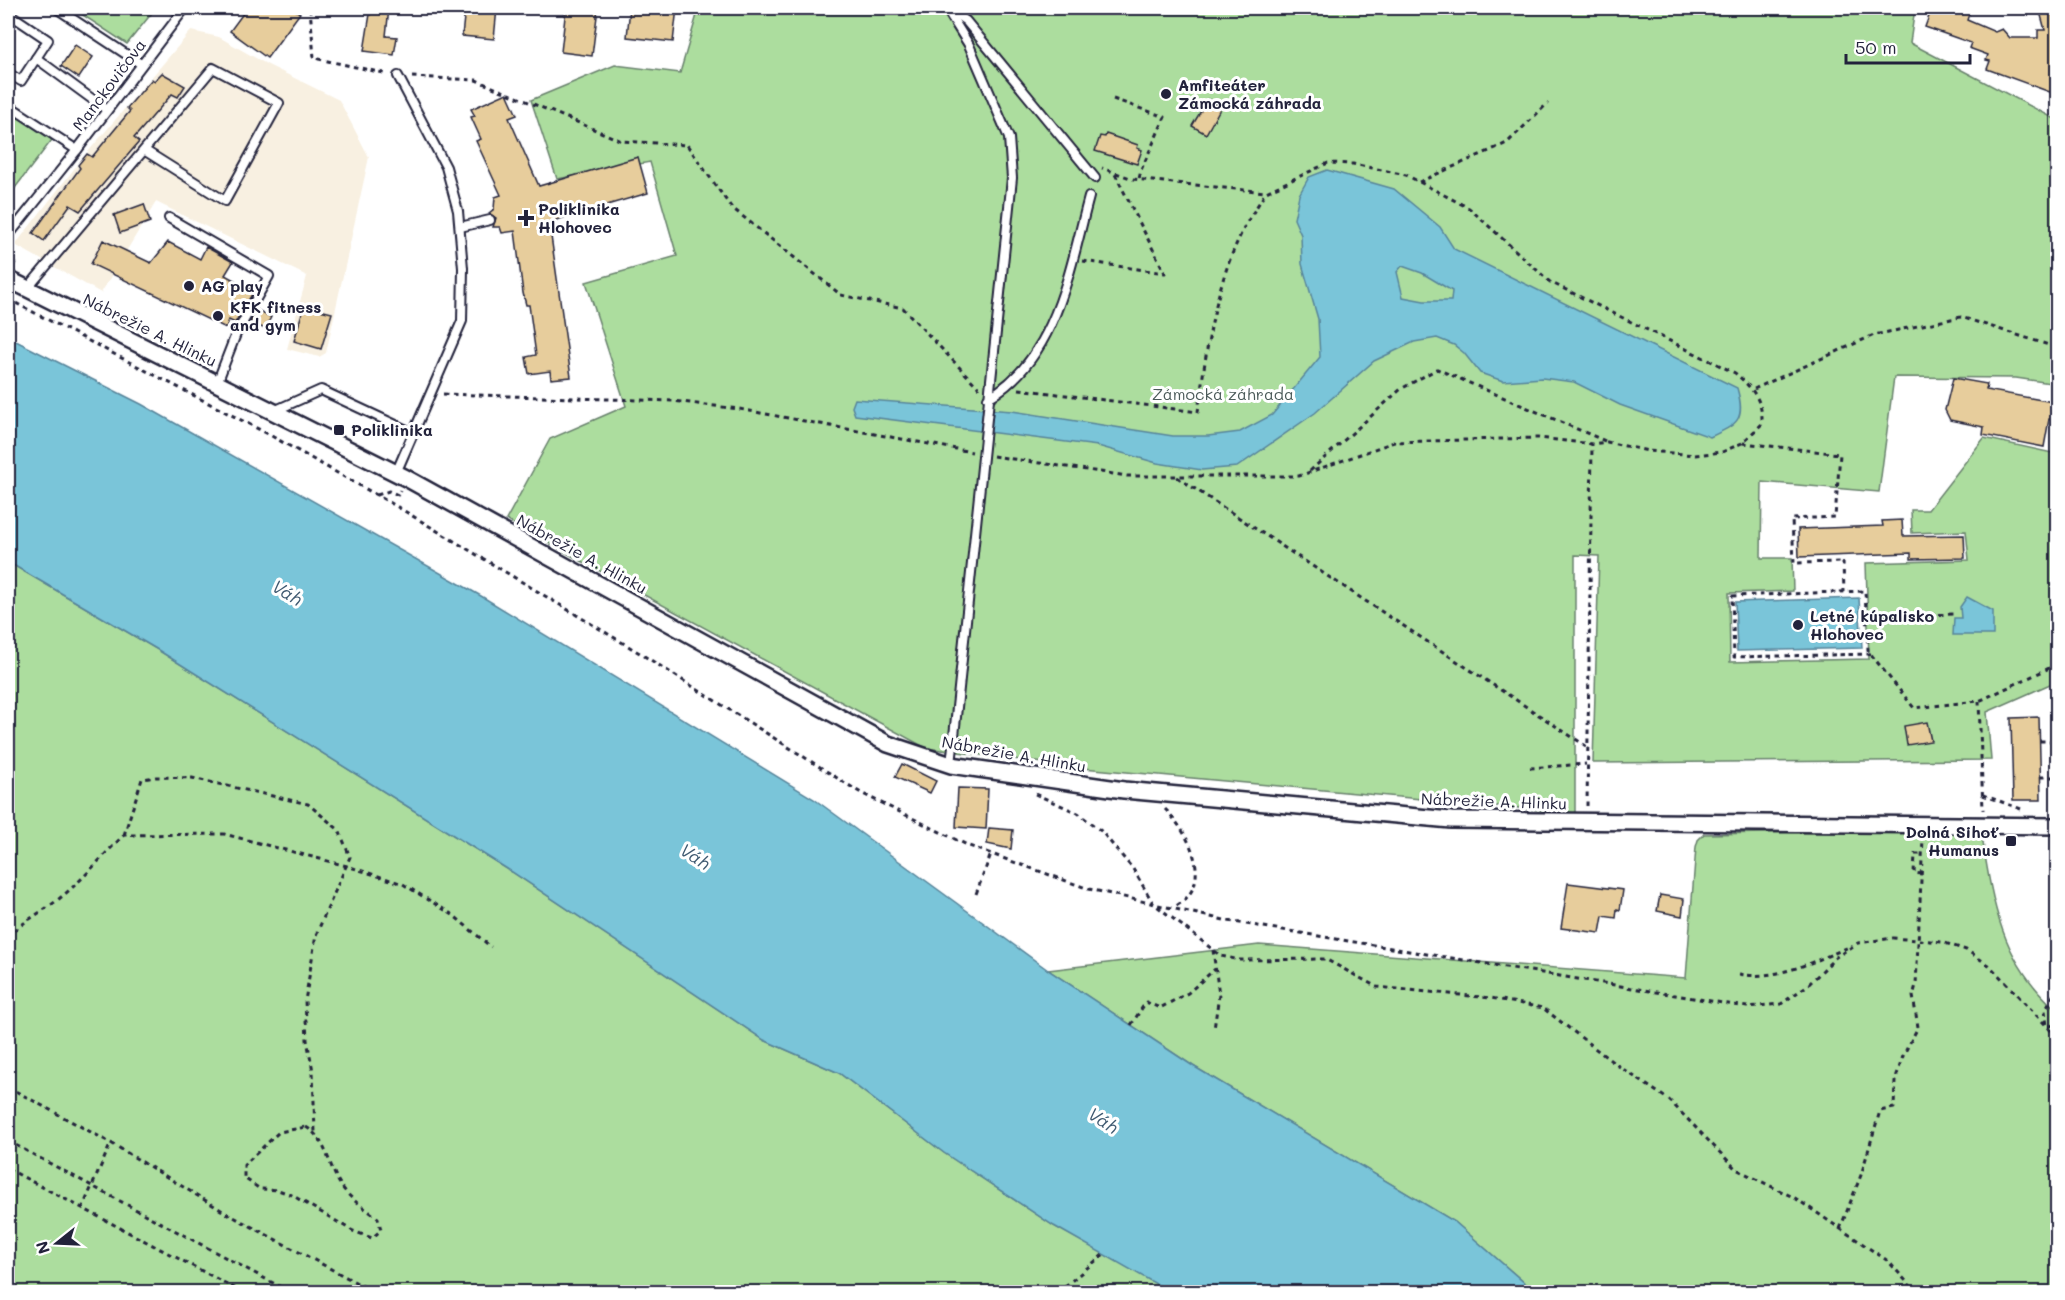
<svg xmlns="http://www.w3.org/2000/svg" width="2065" height="1300" font-family="Mali,sans-serif">
<style>
.built{fill:#f8f0e1}
.green{fill:#acdd9e;stroke:#67806c;stroke-width:1.5}
.water{fill:#7ac5d9;stroke:#57849a;stroke-width:1.5;fill-rule:evenodd}
.building{fill:#e7cd9c;stroke:#22223b;stroke-width:1.5}
.lines{fill:none;stroke-linecap:round;stroke-linejoin:round}
.lane-casing{stroke:#22223b;stroke-width:12}
.street-casing{stroke:#22223b;stroke-width:20}
.path{stroke:#22223b;stroke-width:3;stroke-dasharray:4.5 4.5;stroke-linecap:butt}
.lane{stroke:#fff;stroke-width:8}
.street{stroke:#fff;stroke-width:15}
.poi-dot{fill:#22223b;stroke:#fff;stroke-width:2}
.labels{text-anchor:middle;stroke-width:6;stroke-linejoin:round;paint-order:stroke}
.street-label{font-size:16px;fill:#22223b;stroke:#fff}
.poi-label{font-size:16px;font-weight:bold;fill:#22223b;stroke:#fff;text-anchor:start}
.park-label{font-size:16px;fill:#4b5a59;stroke:#fff}
.water-label{font-size:18px;font-style:italic;fill:#415b72;stroke:#fff}
</style>
<rect width="100%" height="100%" fill="#fff"/>
<filter id="ink" filterUnits="userSpaceOnUse"><feTurbulence type="fractalNoise" baseFrequency=".0167" numOctaves="2"/><feDisplacementMap in="SourceGraphic" scale="12" xChannelSelector="R" yChannelSelector="G"/><feConvolveMatrix kernelMatrix="1 2 1 2 8 2 1 2 1" color-interpolation-filters="sRGB"/></filter>
<g filter="url(#ink)">
<!-- built -->
<path class="built" d="M191,31L219,37L268,65L339,100L369,157L326,353L319,357L287,349L307,276L156,202L101,293L15,245L81,160Z"/>
<!-- green -->
<g class="green">
<path d="M72,8H156L127,44Z"/>
<path d="M699,8H1915L1910,43L2057,120V384L2016,378L1894,377L1879,492L1762,482L1761,558H1792L1793,591L1729,593L1730,662L1869,659L1866,563L1969,560L1966,531L1912,533L1911,510H1928L1984,438L2057,454V681L1987,712L1991,760L1593,763L1599,556L1575,555V813L1083,768L926,748L506,520L550,439L626,406L586,282L677,256L650,162L557,179L531,100L615,65L680,73Z"/>
<path d="M8,105L55,136L8,197Z"/>
<path d="M8,562L158,650L512,872L764,1040L839,1073L944,1153L1054,1226L1174,1292H8Z"/>
<path d="M1981,830C1992,900 2000,961 2057,1010V1292H1535L1455,1222L1193,1066L1048,970L1259,945L1686,978L1696,847L1698,840L1704,834Z"/>
</g>
<!-- water -->
<g class="water">
<path d="M1327,170L1394,189L1440,227L1454,249L1737,388C1746,420 1738,424 1710,437L1620,405L1574,382L1542,378L1503,381L1480,373L1464,353L1454,345L1437,338L1414,342L1374,361L1315,413L1237,467L1202,470L1157,463L1098,446L855,415L852,407L855,399L1012,411L1173,436H1208L1240,432L1272,415L1320,357L1318,319L1302,264L1301,235L1294,219L1299,195L1309,177ZM1402,266L1422,273L1452,291L1451,301H1424L1403,297L1397,272Z"/>
<path d="M8,337L141,404L481,596L814,799L1048,970L1193,1066L1455,1222L1535,1292H1174L1156,1284L1054,1226L944,1153L839,1073L764,1040L512,872L158,650L8,562Z"/>
<path d="M1967,597L1993,611V635H1953L1954,618H1961L1960,607Z"/>
<path d="M1859,598L1862,648L1737,651L1735,602Z"/>
</g>
<!-- building -->
<g class="building">
<path d="M247,8H292L300,13L267,58L230,31Z"/>
<path d="M371,8H389L386,36L397,37L394,55L364,51Z"/>
<path d="M465,8H497L494,39L462,36Z"/>
<path d="M566,8H598L592,56L561,52Z"/>
<path d="M630,8H677L673,42L627,37Z"/>
<path d="M1932,8H1971L1967,20L1995,32L2002,29L2010,38H2038V30H2045L2039,8H2058V95L1987,69L1990,61L1986,60L1988,55L1969,48L1971,43L1925,27Z"/>
<path d="M75,45L93,57L79,78L61,66Z"/>
<path d="M162,73L185,86L178,97L172,94L134,138L139,142L80,211L70,205L44,241L33,233L80,168L78,165L87,154L92,157L130,111L127,108L152,79L154,81Z"/>
<path d="M507,93L517,115L509,118L539,186L638,157L648,193L549,222L571,377L551,379L550,371L529,374L526,357L536,355L529,305H526L523,293L515,231L502,233L500,227H493L496,218L489,213L494,209L495,197L501,195L476,141L481,139L471,117L475,116L471,109Z"/>
<path d="M1208,99L1221,107L1206,134L1192,126Z"/>
<path d="M1106,134L1138,145L1137,148L1142,150L1137,164L1095,151L1100,136L1105,137Z"/>
<path d="M144,204L150,222L120,233L114,215Z"/>
<path d="M103,240L151,263L168,242L200,259L206,247L233,262L225,275L254,291L235,323L229,320L226,328L91,264Z"/>
<path d="M304,306L332,313L321,349L294,341Z"/>
<path d="M257,310L271,317L265,329L250,322Z"/>
<path d="M1953,378L1987,384L1986,390L2058,403V420L2049,419L2044,447L1983,435L1984,427L1950,420L1945,410Z"/>
<path d="M1902,520L1903,536L1964,535L1965,558L1911,559V553L1799,557L1798,529L1883,526L1882,521Z"/>
<path d="M2039,717L2041,800H2013L2011,718Z"/>
<path d="M1927,722L1931,741L1907,745L1904,726Z"/>
<path d="M902,764L936,781L930,793L895,777Z"/>
<path d="M958,788L988,789L986,829L956,827Z"/>
<path d="M989,828L1013,830L1011,849L987,844Z"/>
<path d="M1568,883L1623,890L1620,910L1617,909L1616,918L1603,916L1600,933L1561,928Z"/>
<path d="M1660,895L1684,899L1682,916L1657,911Z"/>
</g>
<g class="lines">
<!-- lane casing -->
<g class="lane-casing">
<g id="lane">
<path d="M56,8L141,64"/>
<path d="M946,8L969,45L1009,138L1012,178L951,765"/>
<path d="M949,9L966,21L1095,178"/>
<path d="M8,13L48,40L21,81L8,73"/>
<path d="M36,58L107,110"/>
<path d="M8,105L77,150"/>
<path d="M169,218L269,276L236,334L217,383"/>
<path d="M460,227L490,220"/>
<path d="M8,236L77,150L185,8"/>
<path d="M27,289L213,68L279,103L225,201L144,150"/>
<path d="M988,398C1057,359 1070,267 1089,197"/>
<path d="M274,411L321,390L413,433"/>
<path d="M396,473L462,321L463,268L458,211L446,167L398,76"/>
</g>
</g>
<!-- street casing -->
<g class="street-casing">
<path id="street" d="M8,279L406,478L888,744L951,765L1124,790L1451,820L2058,826"/>
</g>
<!-- path -->
<g class="path">
<path d="M310,8L314,58L388,74"/>
<path d="M412,77L476,80L622,141L687,145L731,207L841,295L903,308L979,388"/>
<path d="M1113,99L1165,117L1141,170L1139,179"/>
<path d="M8,140L14,189"/>
<path d="M1419,182L1507,143L1548,103"/>
<path d="M8,259L16,264"/>
<path d="M1083,261L1165,273L1115,174"/>
<path d="M8,299L268,434L396,506L638,652L861,793L969,846L1089,889L1228,921L1747,1007L1781,1004L1808,985L1836,957L1858,943L1893,938L1942,942L1966,950L1989,965L2058,1038"/>
<path d="M1019,389L1198,412C1206,352 1214,288 1242,232C1249,218 1258,205 1266,192"/>
<path d="M1754,389L1874,335L1961,317L2058,348"/>
<path d="M443,394L673,401L739,409L972,452"/>
<path d="M1743,443L1840,454L1835,517L1792,519L1794,563L1843,562L1844,592"/>
<path d="M993,456L1127,476H1299L1394,442L1538,438L1592,444L1607,442L1648,451L1695,455L1722,452L1742,443L1762,424C1763,400 1753,389 1735,373L1550,282L1469,208L1406,175L1353,164L1328,163L1266,192L1133,179L1102,168"/>
<path d="M1310,471L1401,389L1437,369L1605,441"/>
<path d="M1177,477L1586,746"/>
<path d="M377,495L389,491L398,495L400,490"/>
<path d="M1867,617L1955,614"/>
<path d="M1871,654L1734,657L1732,596L1865,591L1868,650L1873,657L1914,708L1979,701L2058,664"/>
<path d="M1979,701L1983,810"/>
<path d="M2040,741H2052"/>
<path d="M1530,768L1586,764"/>
<path d="M2041,777H2054"/>
<path d="M1035,794L1078,813L1101,831L1133,869L1153,903L1221,956L1239,960L1325,959L1377,987L1491,998L1543,1008L1614,1063L1669,1100L1736,1169L1795,1198L1888,1261L1916,1292"/>
<path d="M1983,795L2021,809"/>
<path d="M1587,806L1592,444"/>
<path d="M1165,809C1190,834 1216,885 1174,907"/>
<path d="M124,835L142,779L156,777L192,778L308,804L339,830L350,857L316,935L305,1001L307,1040L313,1071L315,1133"/>
<path d="M1922,874L1914,873L1915,854H1923"/>
<path d="M976,894L991,854"/>
<path d="M8,937C23,921 43,912 60,898C84,879 102,856 124,835L224,834L347,866L403,884L453,915L491,947"/>
<path d="M1213,950L1219,995L1214,1029"/>
<path d="M1739,974C1777,981 1814,961 1849,947"/>
<path d="M2058,987L2045,1010L2047,1026L2058,1025"/>
<path d="M1131,1025L1146,1002L1160,1008L1188,993L1215,969"/>
<path d="M8,1087L111,1143L226,1213L374,1292"/>
<path d="M306,1127C328,1140 328,1168 342,1187C352,1201 365,1208 378,1218L381,1230L372,1238L353,1231L290,1194L278,1190L260,1189L244,1178V1165L279,1132Z"/>
<path d="M8,1141L290,1292"/>
<path d="M8,1169L242,1292"/>
<path d="M82,1209L111,1143"/>
<path d="M1840,1229L1861,1175L1880,1111L1894,1108L1895,1081L1903,1056L1918,1027L1913,996L1916,985L1923,838"/>
<path d="M1058,1292L1104,1254"/>
</g>
<!-- lane -->
<use href="#lane" class="lane"/>
<!-- street -->
<use href="#street" class="street"/>
</g>
</g>
<!-- markers -->
<g class="poi-dot">
<circle cx="1166" cy="94" r="6"/>
<path d="M523 209h6v6h6v6h-6v6h-6v-6h-6v-6h6z"/>
<circle cx="189" cy="286" r="6"/>
<circle cx="218" cy="316" r="6"/>
<rect x="333" y="424" width="12" height="12" rx="3"/>
<circle cx="1798" cy="625" r="6"/>
<rect x="2005" y="835" width="12" height="12" rx="3"/>
</g>
<g class="labels">
<!-- street labels -->
<g class="street-label">
<text transform="translate(109 85) rotate(-53)" y="6">Manckovičova</text>
<text transform="translate(150 330) rotate(26)" y="6">Nábrežie A. Hlinku</text>
<text transform="translate(582 554) rotate(29)" y="6">Nábrežie A. Hlinku</text>
<text transform="translate(1014 754) rotate(10)" y="6">Nábrežie A. Hlinku</text>
<text transform="translate(1494 801) rotate(2)" y="6">Nábrežie A. Hlinku</text>
</g>
<!-- poi labels -->
<g class="poi-label">
<text x="1178" y="91">Amfiteáter<tspan x="1178" dy="18">Zámocká záhrada</tspan></text>
<text x="538" y="215">Poliklinika<tspan x="538" dy="18">Hlohovec</tspan></text>
<text x="201" y="292">AG play</text>
<text x="230" y="313">KFK fitness<tspan x="230" dy="18">and gym</tspan></text>
<text x="351" y="436">Poliklinika</text>
<text x="1810" y="622">Letné kúpalisko<tspan x="1810" dy="18">Hlohovec</tspan></text>
<text x="1999" y="838" text-anchor="end">Dolná Sihoť<tspan x="1999" dy="18">Humanus</tspan></text>
</g>
<!-- park labels -->
<g class="park-label">
<text x="1223" y="400">Zámocká záhrada</text>
</g>
<!-- water labels -->
<g class="water-label">
<text transform="translate(287 593) rotate(32)" y="6">Váh</text>
<text transform="translate(695 857) rotate(33)" y="6">Váh</text>
<text transform="translate(1103 1121) rotate(33)" y="6">Váh</text>
</g>
</g>
<!-- margin -->
<rect width="2065" height="1300" fill="none" stroke="#fff" stroke-width="30"/>
<rect x="15" y="15" width="2035" height="1270" fill="none" stroke="#22223b" stroke-width="2" filter="url(#ink)"/>
<!-- north arrow -->
<g transform="translate(57 1243) rotate(252)" stroke="#ffffff" stroke-width="4.5" paint-order="stroke">
<path d="M0-4.5L10 22L0 15L-10 22Z" fill="#22223b"/>
<text y="-9" font-size="16" font-weight="bold" text-anchor="middle" fill="#22223b">N</text>
</g>
<!-- scale -->
<path d="M1846 54v9h124v-9" fill="none" stroke="#22223b" stroke-width="3"/>
<text x="1855" y="54" font-size="18" fill="#22223b" stroke="#ffffff" stroke-width="4.5" paint-order="stroke">50 m</text>
</svg>
